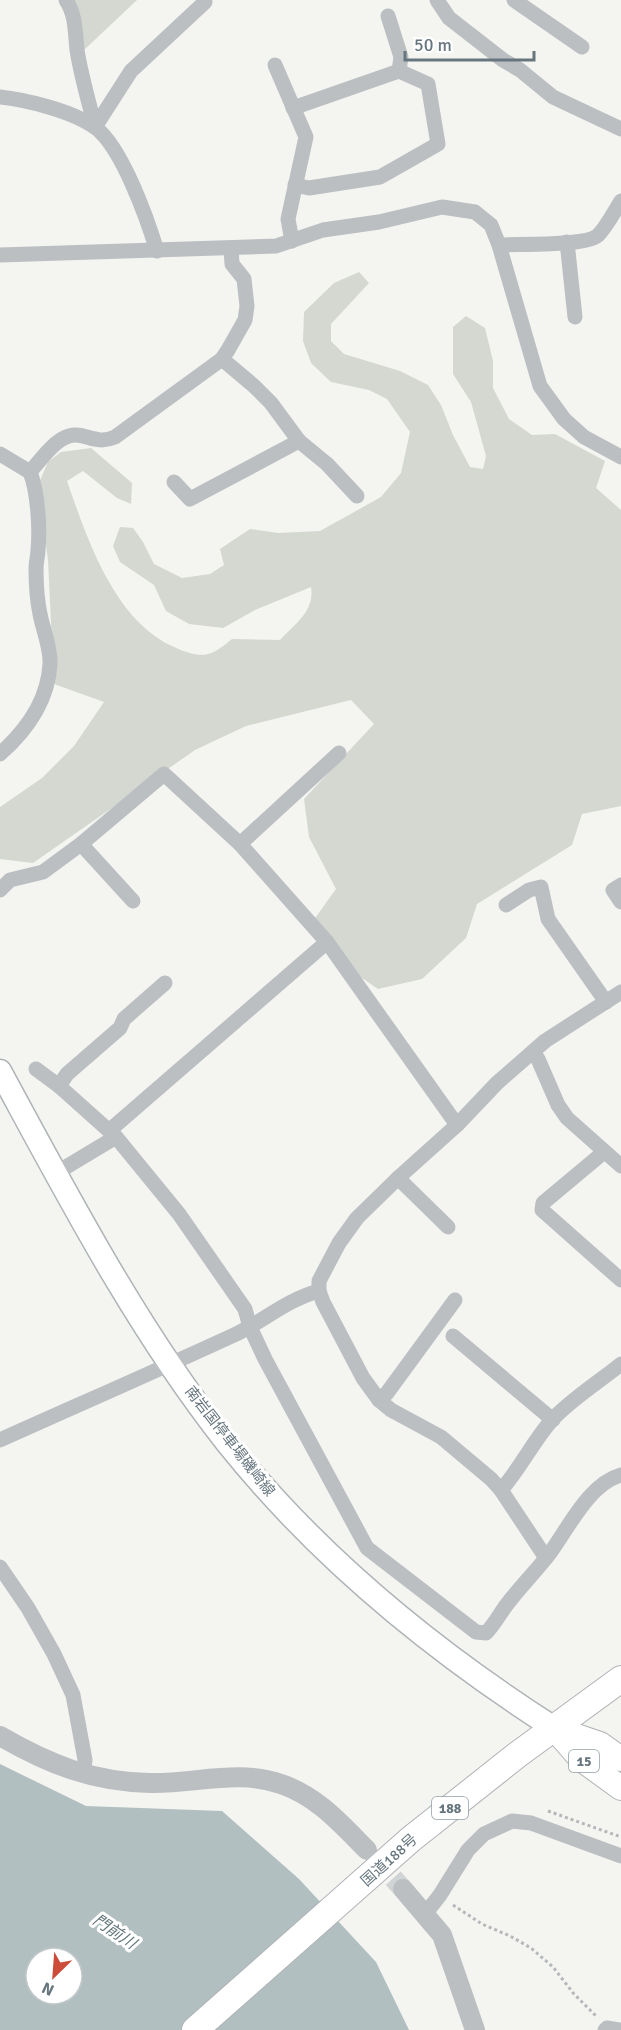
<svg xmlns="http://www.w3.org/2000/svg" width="621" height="2030" font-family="Signika,'Noto Sans JP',sans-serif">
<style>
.green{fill:#d4d8d1}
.water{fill:#b2bfc1;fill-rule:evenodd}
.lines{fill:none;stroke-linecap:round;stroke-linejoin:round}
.tertiary-tunnel{stroke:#d1d4d4;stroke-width:20;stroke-dasharray:20 10;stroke-linecap:butt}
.secondary-casing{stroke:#aeb3b6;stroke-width:25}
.primary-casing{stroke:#adb2b4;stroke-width:26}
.trunk-casing{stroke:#afb3b5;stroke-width:28}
.path{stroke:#b5b8ba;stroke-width:3;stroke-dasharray:3 3;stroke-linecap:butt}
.minor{stroke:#bbbfc2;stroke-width:15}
.tertiary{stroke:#bbbfc2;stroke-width:20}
.secondary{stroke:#fff;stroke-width:22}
.primary{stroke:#fff;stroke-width:24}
.trunk{stroke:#fff;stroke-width:26}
.labels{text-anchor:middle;stroke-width:6;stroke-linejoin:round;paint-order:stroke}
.shield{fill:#fff;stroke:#959fa5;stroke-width:1.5}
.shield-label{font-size:14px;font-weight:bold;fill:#67767e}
.street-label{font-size:15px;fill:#67767e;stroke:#fff}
.water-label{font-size:16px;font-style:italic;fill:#63777b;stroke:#fff}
</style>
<rect width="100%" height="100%" fill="#f4f4f1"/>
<!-- green -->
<g class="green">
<path d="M73,0H137L84,50Z"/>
<path d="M359,272L369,283L331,324V341L344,354L400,371L428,385L441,405L453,435L470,467L483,469L486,456L471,402L453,374V327L466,316L485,328L493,361V388L509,419L532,435L555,434L605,461L596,488L621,510V806L582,814L572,845L477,904L466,938L422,979L378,989L352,971L313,921L336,889L309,837L304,799L374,724L351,700L246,726L195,750L33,863L0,859V807L42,778L74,746L104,702L54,684L48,560L38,485L48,462L61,452L91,448L132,483L131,504L117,498L83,471L67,481C87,538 114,621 174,647C201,659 210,658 232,639L280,640C295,624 315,611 311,587L255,610L223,628L189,624L166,611L154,585L120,562L113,546L120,527L133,528L143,542L154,564L182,578L210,574L224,565L220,549L250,529L278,533L320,531L381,497L401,473L410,432L387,399L369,390L331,382L311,363L303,341L304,312L334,283Z"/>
</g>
<!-- water -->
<path class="water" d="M0,1764L86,1806L222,1811L299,1879L376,1962L409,2030H0ZM36,1958H72V1994H36Z"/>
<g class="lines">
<!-- tertiary-tunnel -->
<path class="tertiary-tunnel" d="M373,1856L403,1889"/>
<!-- secondary casing -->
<g class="secondary-casing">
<path id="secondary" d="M0,1071C69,1198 137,1329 227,1443C318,1557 432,1650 554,1728"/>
</g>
<!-- primary casing -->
<g class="primary-casing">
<g id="primary">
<path d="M554,1728L581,1759L621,1788"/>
<path d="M556,1729L600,1744L621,1759"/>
</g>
</g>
<!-- trunk casing -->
<g class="trunk-casing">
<path id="trunk" d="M195,2030L411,1839L517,1755L621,1679"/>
</g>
<!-- path -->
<g class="path">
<path d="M548,1811L621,1837"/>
<path d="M453,1905L482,1924L510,1936L531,1948L553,1967L574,1994L597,2017"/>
</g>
<!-- minor -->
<g class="minor">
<path d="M66,0C76,15 75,32 77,50C81,76 89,102 95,127L131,71L205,2"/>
<path d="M437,0L449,18L503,60L520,70L553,97L621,129"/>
<path d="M514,0L582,47"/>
<path d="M388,16L401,57L399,71"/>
<path d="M275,65L306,137L288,219L292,241"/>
<path d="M0,97C27,100 73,111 96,128C122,148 147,218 157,251"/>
<path d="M293,108L399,71L428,84L438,144L380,177L309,188L295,185"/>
<path d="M567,242L575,317"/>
<path d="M499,245C517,244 585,246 597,236C604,231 616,209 621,201"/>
<path d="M0,255L276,246L323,230L379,222L442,207L475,212L491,225L499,245L540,386L564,419L584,437L621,457"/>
<path d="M222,359L254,386L271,403L299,441L327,464L357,496"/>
<path d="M0,454L30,472C40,461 54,440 69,436C84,431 95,446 115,437L222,359L228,350L245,320L247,306L244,279L232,264L231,248"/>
<path d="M174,482L190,499L299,441"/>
<path d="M0,754C27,730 48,701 50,664C51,648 43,630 40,614C37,600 36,583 36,568C36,562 38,556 38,550C40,529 38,492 30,472"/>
<path d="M81,844L133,901"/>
<path d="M240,844L339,753"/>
<path d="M621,885L613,890L621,902"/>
<path d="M0,890L10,880L43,872L81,844L164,774L240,844L327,942L457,1125"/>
<path d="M506,905L529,890L541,887L548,919L606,1002"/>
<path d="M533,1052L538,1059L558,1105L567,1118L621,1166"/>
<path d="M36,1069L59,1086L116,1137"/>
<path d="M59,1086L67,1074L120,1028L124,1019L165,983"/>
<path d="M110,1130L327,942"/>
<path d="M604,1152L543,1203L542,1210L621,1280"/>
<path d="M56,1173L116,1137L179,1214L245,1309L250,1327L265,1359L367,1548L476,1632L486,1633C495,1624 500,1613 508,1603C521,1586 537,1570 550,1553C569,1527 589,1484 621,1475"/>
<path d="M398,1178L448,1227"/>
<path d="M453,1336L553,1420"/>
<path d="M379,1400L387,1393L455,1300"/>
<path d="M0,1440C78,1405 156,1371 234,1335C262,1322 288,1299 319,1291"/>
<path d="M501,1490C520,1469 532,1443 551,1421C570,1400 599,1382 621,1364"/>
<path d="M546,1558L501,1490L491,1479L441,1437L391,1410L379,1400L363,1378L323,1302L319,1291V1281L339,1243L357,1218L398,1178L457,1125L497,1083L545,1041L621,992"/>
<path d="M0,1567L28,1608L54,1654L73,1695L85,1760L83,1774"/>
<path d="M425,1914L440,1895L468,1850L484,1834L512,1821L531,1823L621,1856"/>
<path d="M605,2030L607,2028L619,2030"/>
</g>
<!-- tertiary -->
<g class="tertiary">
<path d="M0,1736C48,1764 93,1782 150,1783C195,1784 238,1769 281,1784C317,1796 341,1824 367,1850"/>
<path d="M403,1889L442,1935L475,2030"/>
</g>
<!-- secondary -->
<use href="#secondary" class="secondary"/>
<!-- primary -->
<use href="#primary" class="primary"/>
<!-- trunk -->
<use href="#trunk" class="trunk"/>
</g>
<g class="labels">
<!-- shield labels -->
<g class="shield">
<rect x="569" y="1750" width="30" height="22" rx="4.5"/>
<rect x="432" y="1797" width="36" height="22" rx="4.5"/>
</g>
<g class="shield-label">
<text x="584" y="1766">15</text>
<text x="450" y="1813">188</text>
</g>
<!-- street labels -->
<g class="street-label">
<text transform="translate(230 1441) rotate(52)" y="5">南岩国停車場磯崎線</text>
<text transform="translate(389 1860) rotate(-42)" y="5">国道188号</text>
</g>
<!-- water labels -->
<g class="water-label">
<text transform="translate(115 1931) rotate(34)" y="6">門前川</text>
</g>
</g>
<!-- north arrow -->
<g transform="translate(54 1976) rotate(205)"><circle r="28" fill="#ffffff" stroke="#c2c8cb" stroke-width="1.5"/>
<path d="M0-4.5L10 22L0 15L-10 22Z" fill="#cc4b39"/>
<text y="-9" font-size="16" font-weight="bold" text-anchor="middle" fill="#67767e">N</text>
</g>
<!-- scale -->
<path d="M405 51v9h129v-9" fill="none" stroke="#67767e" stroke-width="3"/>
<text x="414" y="51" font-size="18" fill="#67767e" stroke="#ffffff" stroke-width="4.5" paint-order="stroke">50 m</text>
</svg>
